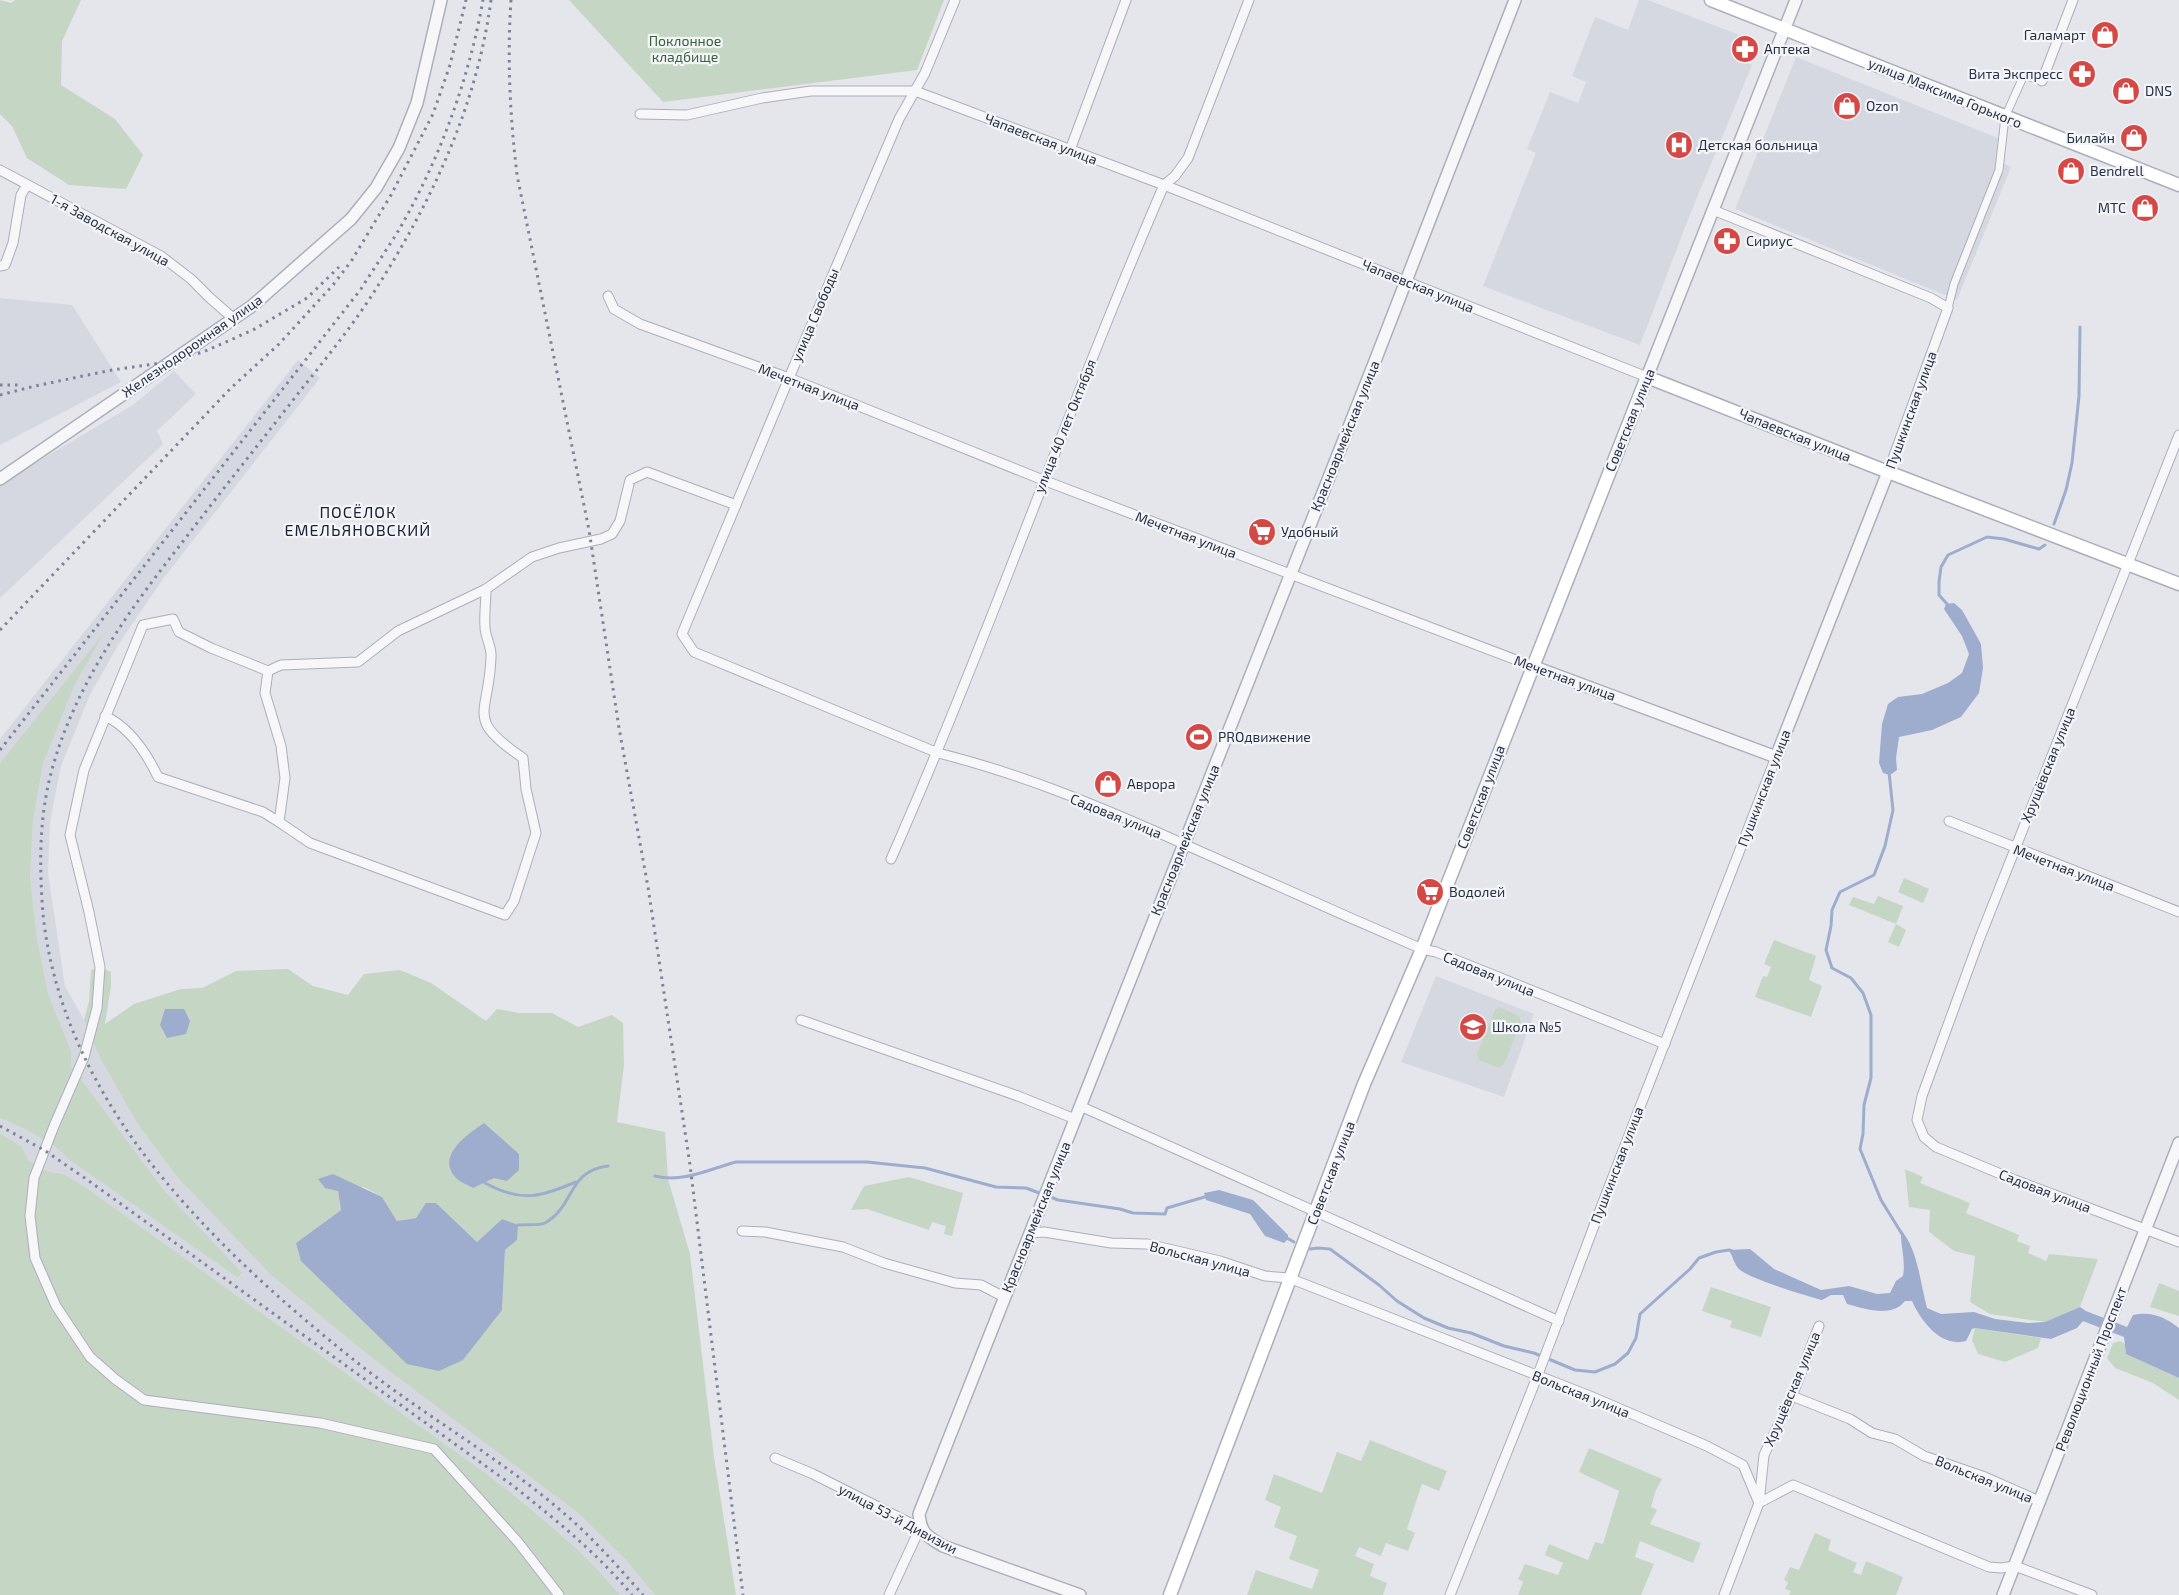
<svg xmlns="http://www.w3.org/2000/svg" width="2179" height="1595" font-family="'Exo 2',sans-serif">
<style>
.built{fill:#d6d8e1}
.green{fill:#c6d6c4;fill-rule:evenodd}
.water{fill:#9eadcd}
.lines{fill:none;stroke-linecap:round;stroke-linejoin:round}
.stream{stroke:#9eadcd;stroke-width:3}
.pedestrian-casing{stroke:#acafba;stroke-width:9}
.minor-casing{stroke:#acafba;stroke-width:11}
.tertiary-casing{stroke:#acafba;stroke-width:14}
.secondary-casing{stroke:#acafba;stroke-width:15}
.pedestrian{stroke:#f7f7fa;stroke-width:7}
.minor{stroke:#f7f7fa;stroke-width:9}
.tertiary{stroke:#f7f7fa;stroke-width:11}
.secondary{stroke:#fff;stroke-width:12}
.rail{stroke:#7c8297;stroke-width:3;stroke-dasharray:2.5 5;stroke-linecap:butt}
.labels{text-anchor:middle;stroke-width:4.5;stroke-linejoin:round;paint-order:stroke}
.poi-label{font-size:14px;fill:#2a3045;stroke:#f4f5f9;text-anchor:start}
.park-label{font-size:14px;fill:#386237;stroke:#f4f5f9}
.street-label{font-size:14px;fill:#2a3045;stroke:#f4f5f9}
.quarter-label{font-size:16px;letter-spacing:1px;fill:#1c2136;stroke:#f4f5f9}
</style>
<rect width="100%" height="100%" fill="#e4e6ec"/>
<!-- built -->
<g class="built">
<path d="M1639,0H1648L1755,41L1746,62L1752,65L1689,217L1640,345L1483,286L1536,153L1527,149L1550,92L1578,103L1586,82L1572,76L1595,17L1628,30Z"/>
<path d="M1796,57L2003,140L2002,163L2011,167L1957,300L1735,209Z"/>
<path d="M0,298L72,305L121,382L0,445Z"/>
<path d="M298,360L320,378L163,579L120,642L90,695L61,766L50,822L48,873L65,986L84,1020L100,1058L137,1123L177,1177L271,1275L372,1358L578,1513L625,1559L655,1595H620L562,1535L528,1506L484,1472L85,1187L64,1174L49,1172L29,1161L22,1147L0,1133V1118L36,1134L238,1278L242,1274L163,1189L71,1066V1051L48,993L37,938L30,876L33,821L43,764L74,686L102,636L0,763V739Z"/>
<path d="M174,371L196,394L157,431L163,444L0,598V484L133,405Z"/>
<path d="M1436,976L1534,1014L1504,1097L1401,1062Z"/>
</g>
<!-- green -->
<g class="green">
<path d="M0,0L11,3L15,0H81L62,41L61,85L115,119L143,155L126,189L69,185L27,158L12,126L0,114Z"/>
<path d="M569,0H944L917,70L663,102Z"/>
<path d="M104,633L74,686L43,764L33,821L30,876L37,938L48,993L71,1051V1066L163,1189L242,1273L238,1278L70,1160C50,1140 26,1129 0,1118V763Z"/>
<path d="M1904,878L1929,889L1923,903L1898,892Z"/>
<path d="M1878,896L1903,906L1896,924L1906,930L1899,947L1888,942L1896,924L1849,905L1853,897L1874,904Z"/>
<path d="M1774,940L1816,956L1809,980L1822,986L1811,1017L1755,997L1763,976L1767,977L1771,967L1764,964Z"/>
<path d="M100,967L111,972V986L105,1024L134,1004L181,989L202,988L236,971L288,969L313,986L348,995L364,974L400,970L431,983L486,1021L497,1009L520,1013H552L578,1027L612,1015L623,1023L624,1065L617,1122L665,1132L668,1179L690,1254L714,1457L736,1595H655L625,1559L578,1513L372,1358L271,1275L177,1177L137,1123L100,1058L84,1020L89,1001L91,970ZM364,1187L382,1197L397,1221L416,1218L426,1204L436,1203L477,1242L502,1219L517,1240L505,1250L502,1310L296,1243L341,1210L338,1191Z"/>
<path d="M1499,1007L1519,1016L1521,1022L1504,1064L1498,1068L1479,1060L1477,1054L1495,1010Z"/>
<path d="M0,1133L22,1147L29,1161L49,1172L64,1174L85,1187L484,1472C533,1509 580,1548 620,1595H0Z"/>
<path d="M1905,1169L1923,1177L1920,1183L1970,1203L1966,1213L2019,1235L2017,1241L2030,1246L2028,1253L2046,1261L2049,1254L2098,1259L2080,1307L2045,1322L1990,1314L1970,1302L1975,1256L1954,1251L1929,1232L1930,1210L1909,1207Z"/>
<path d="M909,1177L963,1193L952,1236L944,1234L946,1226L932,1222L929,1230L867,1209L851,1210L864,1186Z"/>
<path d="M2159,1283L2179,1291V1316L2150,1307Z"/>
<path d="M1711,1287L1771,1307L1761,1337L1730,1327L1732,1321L1702,1311Z"/>
<path d="M1975,1328L2041,1338L2038,1348L2005,1362L1978,1354L1972,1340Z"/>
<path d="M2120,1341L2125,1344L2126,1354L2179,1378V1400L2153,1383L2115,1368L2107,1358L2113,1343Z"/>
<path d="M1370,1440L1447,1471L1439,1491L1422,1484L1407,1529L1415,1533L1408,1551L1386,1543L1381,1556L1359,1547L1355,1556L1374,1564L1370,1576L1387,1583L1383,1595H1247L1256,1570L1312,1589L1319,1570L1289,1559L1297,1536L1274,1527L1281,1507L1265,1500L1274,1474L1322,1493L1337,1452L1361,1461Z"/>
<path d="M1589,1448L1662,1479L1656,1490L1651,1507L1657,1510L1650,1524L1701,1543L1693,1563L1640,1541L1635,1557L1654,1564L1641,1595H1518L1523,1582L1518,1579L1525,1564L1558,1575L1563,1563L1545,1555L1549,1544L1588,1560L1595,1542L1603,1544L1619,1491L1579,1472Z"/>
<path d="M1815,1533L1831,1540L1828,1550L1857,1563L1853,1572L1861,1575L1866,1561L1903,1577L1896,1595H1789L1791,1591L1785,1589L1788,1582L1784,1580L1790,1567L1799,1570Z"/>
</g>
<!-- water -->
<g class="water">
<path d="M1954,603L1962,610L1981,644L1983,668L1979,693L1961,717L1932,730L1899,737L1896,758L1897,770L1890,775L1883,773L1879,763L1882,724L1888,704L1898,697L1922,694L1948,683L1962,673L1969,654L1962,636L1944,609L1946,604Z"/>
<path d="M165,1009H184L190,1021L186,1034L167,1038L160,1025Z"/>
<path d="M484,1123L519,1154V1170L507,1181L494,1178L473,1188C468,1185 460,1182 456,1178C435,1156 468,1134 484,1123Z"/>
<path d="M333,1174L382,1197L397,1221L416,1218L426,1203H436L477,1242L502,1219L518,1225L517,1240L505,1250L502,1310L463,1360L439,1371L407,1364L301,1261L296,1243L341,1210L338,1191L325,1188L318,1179Z"/>
<path d="M1219,1190L1253,1200L1288,1235V1239L1284,1243L1265,1236L1250,1214L1206,1200L1204,1193Z"/>
<path d="M1901,1230C1918,1250 1920,1282 1927,1308L1941,1314L1974,1312L1995,1319L2028,1323L2045,1322L2080,1307L2086,1311L2127,1327L2133,1315C2151,1311 2165,1317 2179,1328V1378L2126,1354L2124,1337L2083,1321L2077,1328L2051,1339L1975,1328L1972,1329L1966,1341C1941,1348 1921,1321 1912,1301H1905C1892,1318 1865,1309 1847,1304L1843,1295H1831L1822,1300C1807,1296 1746,1278 1738,1268C1734,1263 1732,1255 1729,1250L1750,1249L1774,1269L1821,1290L1849,1286L1877,1294L1890,1293L1896,1281L1903,1276C1906,1260 1900,1245 1901,1230Z"/>
</g>
<g class="lines">
<!-- stream -->
<g class="stream">
<path d="M2054,524L2066,490L2072,463L2079,396L2080,327"/>
<path d="M1948,605L1939,595V582L1941,567L1948,555L1987,537L2004,539L2039,549L2045,545"/>
<path d="M1889,772L1893,810L1885,846L1874,875L1840,892L1832,910L1831,926L1826,950L1832,968L1851,978L1863,993L1871,1015V1078L1864,1105L1863,1134L1860,1149L1881,1200L1902,1234"/>
<path d="M655,1176C684,1183 709,1169 736,1162H867L925,1168L996,1187L1026,1188L1042,1194"/>
<path d="M485,1183C522,1203 539,1197 576,1182"/>
<path d="M1048,1196L1058,1200L1120,1209L1133,1213L1165,1214L1167,1208L1208,1196"/>
<path d="M518,1225C526,1224 539,1226 545,1223C576,1205 567,1171 608,1166"/>
<path d="M1285,1237L1294,1242"/>
<path d="M1310,1249L1318,1248L1330,1249L1379,1285L1397,1301L1424,1318L1448,1328L1471,1333L1504,1346L1534,1353L1575,1370L1595,1372L1615,1364L1628,1353L1636,1338L1640,1314L1690,1269L1699,1258L1716,1252L1729,1250L1732,1251"/>
</g>
<!-- pedestrian casing -->
<g class="pedestrian-casing">
<path id="pedestrian" d="M1948,308L1954,284L1999,170L2005,117L2024,75L2042,81"/>
</g>
<!-- minor casing -->
<g class="minor-casing">
<g id="minor">
<path d="M955,0L925,73L899,119L789,378L682,634L694,652L938,753C1023,774 1106,809 1186,845C1264,880 1343,915 1422,949L1436,952L1665,1044"/>
<path d="M2042,81L2073,0"/>
<path d="M640,114L687,115L762,98L811,91H915L1164,185L1647,377"/>
<path d="M1070,150L1126,0"/>
<path d="M0,170L161,256L191,279L210,298L234,319"/>
<path d="M1713,210L1931,298L1948,308L1888,472"/>
<path d="M0,266L5,265L13,243L21,195L27,185"/>
<path d="M608,296L614,309L640,324L789,378L1043,480L1532,666"/>
<path d="M2179,435L1979,940L1922,1096L1917,1120L1924,1137L1936,1147L2015,1180L2179,1242"/>
<path d="M268,671L265,693L281,746L285,778L279,822L310,843L505,915L514,901L536,833L526,789L523,758C464,718 489,716 491,657C492,647 485,637 485,627C484,615 486,602 486,589"/>
<path d="M105,716C129,727 147,754 158,777L263,812L279,822"/>
<path d="M1949,821L2179,912"/>
<path d="M891,859C989,637 1068,407 1164,185L1175,176L1188,158L1249,0"/>
<path d="M801,1020L1018,1096L1075,1119"/>
<path d="M1080,1106L1559,1321"/>
<path d="M742,1231L765,1232L843,1247L884,1263L955,1283L981,1285L1004,1297"/>
<path d="M1030,1233L1044,1232L1111,1243L1147,1244L1220,1261L1265,1276L1289,1278L1590,1396L1707,1446L1743,1465L1759,1503L1793,1485L1989,1567L2001,1568L2015,1566L2092,1595"/>
<path d="M1792,1396L1850,1419L1872,1433L1895,1439L1924,1456L1985,1477L2039,1501"/>
<path d="M775,1458L813,1474L920,1528L889,1595"/>
<path d="M559,1595L518,1542L434,1449L320,1423L144,1400L115,1379L90,1357L56,1306L35,1258L30,1216L34,1178L54,1126L84,1057L97,1008L100,967L89,912L70,835L84,770L143,625L173,619L179,632L211,648L268,671L281,665L358,662L398,631L486,589L532,557L559,548L601,539L612,534L620,521L630,480L647,472L736,505"/>
<path d="M1450,1595L1537,1377L1600,1210L1776,757"/>
<path d="M1724,1595L1759,1503L1764,1455L1792,1396L1819,1326"/>
</g>
</g>
<!-- tertiary casing -->
<g class="tertiary-casing">
<g id="tertiary">
<path d="M1647,377L1796,0"/>
<path d="M0,479L252,306L351,219L376,188L399,148L417,103L441,0"/>
<path d="M1532,666L1776,757L1888,472"/>
<path d="M1080,1595L943,1546C927,1536 921,1534 919,1514L1375,361L1515,0"/>
<path d="M2003,1595L2179,1143"/>
</g>
</g>
<!-- secondary casing -->
<g class="secondary-casing">
<g id="secondary">
<path d="M1711,0L2179,185"/>
<path d="M1170,1595L1364,1084L1422,949L1647,377L1888,472L2179,584"/>
</g>
</g>
<!-- pedestrian -->
<use href="#pedestrian" class="pedestrian"/>
<!-- minor -->
<use href="#minor" class="minor"/>
<!-- tertiary -->
<use href="#tertiary" class="tertiary"/>
<!-- secondary -->
<use href="#secondary" class="secondary"/>
<!-- rail -->
<g class="rail">
<path d="M491,0C477,106 431,203 374,292C351,328 323,362 297,395C258,445 219,494 181,544C129,610 76,684 53,766C39,814 39,864 43,914C52,1003 92,1086 146,1157C206,1235 282,1303 359,1364C429,1419 509,1463 575,1523C599,1545 621,1570 643,1595"/>
<path d="M511,0C507,59 510,116 517,175L589,530L619,728L648,887L690,1165L743,1595"/>
<path d="M0,385H22"/>
<path d="M0,395L35,386L112,370L168,362L203,352L253,330L307,298L339,267"/>
<path d="M0,630L231,388L279,344L333,285L352,260L391,195L433,114L450,65L466,0"/>
<path d="M0,750L361,289C374,268 388,248 400,228C440,158 469,79 483,0"/>
<path d="M0,1126L44,1150L89,1181L512,1485C555,1519 597,1553 632,1595"/>
</g>
</g>
<!-- icons -->
<defs>
<g id="shop-disc" transform="scale(1.4375)"><circle r="9.5" fill="#d44845" stroke="#f4f5f9"/><path d="M-5-2.5h2.3a2.7 3.5 0 0 1 5.4 0H5L5.5 6h-11ZM-1.5-2.5h3a1.5 2.3 0 0 0-3 0Z" fill="#fff"/></g>
<g id="pharmacy-disc" transform="scale(1.4375)"><circle r="9.5" fill="#d44845" stroke="#f4f5f9"/><path d="M-2-6h4v4h4v4h-4v4h-4v-4h-4v-4h4Z" fill="#fff"/></g>
<g id="hospital-disc" transform="scale(1.4375)"><circle r="9.5" fill="#d44845" stroke="#f4f5f9"/><path d="M-5-5h3v3.5h4V-5h3V5h-3V1.5h-4V5h-3Z" fill="#fff"/></g>
<g id="supermarket-disc" transform="scale(1.4375)"><circle r="9.5" fill="#d44845" stroke="#f4f5f9"/><path d="M-6-5.5h2.5l.6 2H6L4.5 2H-2.5L-4.4-4H-6ZM-1.5 3.2a1.3 1.3 0 1 0 .1 0ZM3 3.2a1.3 1.3 0 1 0 .1 0Z" fill="#fff"/></g>
<g id="stadium-disc" transform="scale(1.4375)"><circle r="9.5" fill="#d44845" stroke="#f4f5f9"/><path d="M0-5a6.5 5 0 1 0 0 10a6.5 5 0 1 0 0-10ZM-3.5-1.8h7v3.6h-7Z" fill="#fff"/></g>
<g id="school-disc" transform="scale(1.4375)"><circle r="9.5" fill="#d44845" stroke="#f4f5f9"/><path d="M0-5L7-2L0 1L-7-2ZM-4 1L0 2.5L4 1V4Q0 6-4 4Z" fill="#fff"/></g>
</defs>
<g fill-rule="evenodd">
<use href="#shop-disc" x="2105" y="35"/>
<use href="#pharmacy-disc" x="1745" y="49"/>
<use href="#pharmacy-disc" x="2082" y="74"/>
<use href="#shop-disc" x="2126" y="91"/>
<use href="#shop-disc" x="1847" y="106"/>
<use href="#shop-disc" x="2134" y="138"/>
<use href="#hospital-disc" x="1679" y="145"/>
<use href="#shop-disc" x="2071" y="171"/>
<use href="#shop-disc" x="2145" y="208"/>
<use href="#pharmacy-disc" x="1727" y="241"/>
<use href="#supermarket-disc" x="1262" y="532"/>
<use href="#stadium-disc" x="1199" y="737"/>
<use href="#shop-disc" x="1108" y="784"/>
<use href="#supermarket-disc" x="1430" y="892"/>
<use href="#school-disc" x="1473" y="1027"/>
</g>
<g class="labels">
<!-- poi labels -->
<g class="poi-label">
<text x="2086" y="40" text-anchor="end">Галамарт</text>
<text x="1764" y="54">Аптека</text>
<text x="2063" y="79" text-anchor="end">Вита Экспресс</text>
<text x="2145" y="96">DNS</text>
<text x="1866" y="111">Ozon</text>
<text x="2115" y="143" text-anchor="end">Билайн</text>
<text x="1698" y="150">Детская больница</text>
<text x="2090" y="176">Bendrell</text>
<text x="2126" y="213" text-anchor="end">МТС</text>
<text x="1746" y="246">Сириус</text>
<text x="1281" y="537">Удобный</text>
<text x="1218" y="742">PROдвижение</text>
<text x="1127" y="789">Аврора</text>
<text x="1449" y="897">Водолей</text>
<text x="1492" y="1032">Школа №5</text>
</g>
<!-- park labels -->
<g class="park-label">
<text x="685" y="46">Поклонное<tspan x="685" dy="16">кладбище</tspan></text>
</g>
<!-- street labels -->
<g class="street-label">
<text transform="translate(1945 93) rotate(22)" y="5">улица Максима Горького</text>
<text transform="translate(1041 139) rotate(21)" y="5">Чапаевская улица</text>
<text transform="translate(110 230) rotate(29)" y="5">1-я Заводская улица</text>
<text transform="translate(1418 286) rotate(22)" y="5">Чапаевская улица</text>
<text transform="translate(815 315) rotate(-67)" y="5">улица Свободы</text>
<text transform="translate(192 346) rotate(-35)" y="5">Железнодорожная улица</text>
<text transform="translate(809 387) rotate(21)" y="5">Мечетная улица</text>
<text transform="translate(1911 410) rotate(-70)" y="5">Пушкинская улица</text>
<text transform="translate(1630 420) rotate(-68)" y="5">Советская улица</text>
<text transform="translate(1065 426) rotate(-68)" y="5">улица 40 лет Октября</text>
<text transform="translate(1795 435) rotate(22)" y="5">Чапаевская улица</text>
<text transform="translate(1345 436) rotate(-68)" y="5">Красноармейская улица</text>
<text transform="translate(1186 535) rotate(21)" y="5">Мечетная улица</text>
<text transform="translate(1565 678) rotate(20)" y="5">Мечетная улица</text>
<text transform="translate(2048 765) rotate(-68)" y="5">Хрущёвская улица</text>
<text transform="translate(1764 788) rotate(-69)" y="5">Пушкинская улица</text>
<text transform="translate(1481 797) rotate(-69)" y="5">Советская улица</text>
<text transform="translate(1116 816) rotate(22)" y="5">Садовая улица</text>
<text transform="translate(1185 840) rotate(-68)" y="5">Красноармейская улица</text>
<text transform="translate(2064 868) rotate(21)" y="5">Мечетная улица</text>
<text transform="translate(1489 974) rotate(22)" y="5">Садовая улица</text>
<text transform="translate(1617 1165) rotate(-69)" y="5">Пушкинская улица</text>
<text transform="translate(1331 1173) rotate(-69)" y="5">Советская улица</text>
<text transform="translate(2045 1191) rotate(21)" y="5">Садовая улица</text>
<text transform="translate(1036 1217) rotate(-68)" y="5">Красноармейская улица</text>
<text transform="translate(1200 1259) rotate(15)" y="5">Вольская улица</text>
<text transform="translate(2091 1369) rotate(-69)" y="5">Революционный Проспект</text>
<text transform="translate(1792 1389) rotate(-67)" y="5">Хрущёвская улица</text>
<text transform="translate(1581 1394) rotate(22)" y="5">Вольская улица</text>
<text transform="translate(1984 1479) rotate(22)" y="5">Вольская улица</text>
<text transform="translate(898 1519) rotate(28)" y="5">улица 53-й Дивизии</text>
</g>
<!-- quarter labels -->
<g class="quarter-label">
<text x="358" y="518">ПОСЁЛОК<tspan x="358" dy="18">ЕМЕЛЬЯНОВСКИЙ</tspan></text>
</g>
</g>
</svg>
